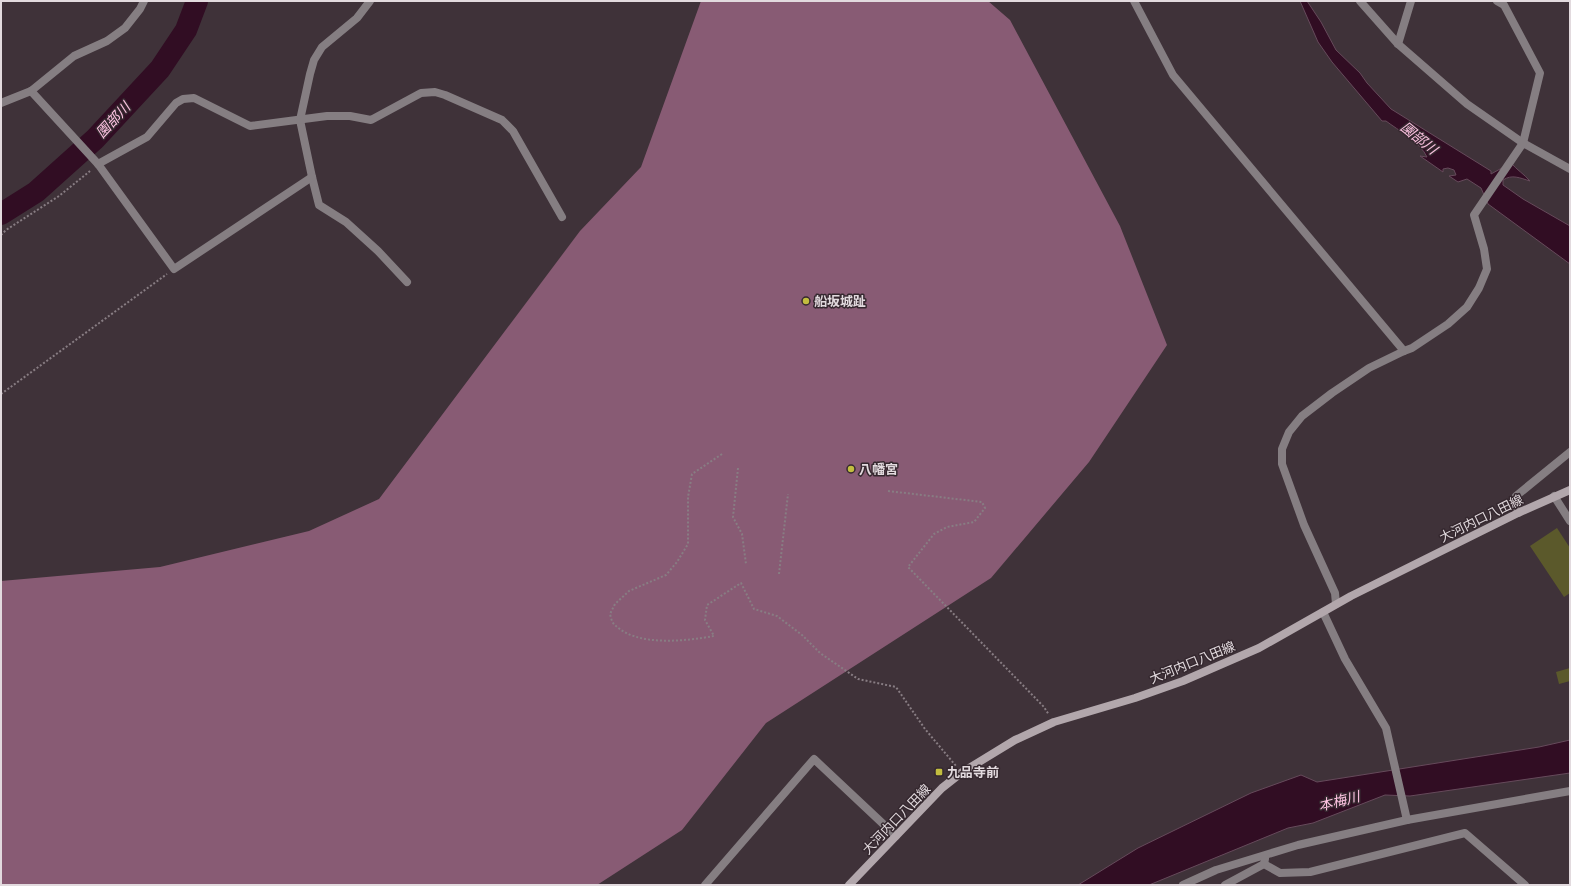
<svg xmlns="http://www.w3.org/2000/svg" width="1571" height="886" font-family="'Zilla Slab','Noto Sans JP',serif">
<style>
.forest{fill:#885b74}
.water{fill:#310d23;stroke:#664a5b}
.lines{fill:none;stroke-linecap:round;stroke-linejoin:round}
.river{stroke:#310d23;stroke-width:22}
.building{fill:#5b592b}
.path{stroke:#887d83;stroke-width:2;stroke-dasharray:2 2;stroke-linecap:butt}
.minor{stroke:#857e82;stroke-width:8}
.secondary{stroke:#b2a7ac;stroke-width:8}
.poi-dot{fill:#c2bd3f;stroke:#35282f;stroke-width:1.5}
.labels{text-anchor:middle;stroke-width:3;stroke-linejoin:round;paint-order:stroke}
.poi-label{font-size:13px;font-weight:bold;fill:#e2dade;stroke:#35282f;text-anchor:start}
.street-label{font-size:13px;fill:#e2dade;stroke:#35282f}
.water-label{font-size:14px;font-style:italic;fill:#fec3e2;stroke:#35282f}
</style>
<rect width="100%" height="100%" fill="#3f3239"/>
<!-- forest -->
<path class="forest" d="M701,1H988L1010,20L1120,226L1167,345L1089,462L991,578L766,723L682,830L597,885H1V581L160,567L309,531L379,499L580,231L641,167Z"/>
<!-- water -->
<g class="water">
<path d="M1300,1H1307L1321,22L1336,50L1360,73L1367,83L1391,109L1491,171V174L1511,163C1517,170 1524,174 1530,181C1520,178 1512,174 1503,180V185L1523,199L1570,226V264L1488,204L1481,188L1467,179L1458,182L1449,176L1456,175L1454,170L1448,168L1443,169V172L1420,156L1427,157C1421,143 1398,130 1386,121H1382L1332,62L1318,42Z"/>
<path d="M1570,740V773L1410,796L1385,795L1313,823L1288,828L1149,885H1078L1138,848L1251,793L1301,775L1317,782L1539,747Z"/>
</g>
<g class="lines">
<!-- river -->
<path class="river" d="M1,214L36,192L95,139L160,69L186,30L197,1"/>
</g>
<!-- building -->
<g class="building">
<path d="M1557,528L1570,548V593L1564,597L1530,546Z"/>
<path d="M1570,668V681L1559,684L1556,672Z"/>
</g>
<g class="lines">
<!-- path -->
<g class="path">
<path d="M1,235L6,230L59,196L90,171"/>
<path d="M1,394L167,274"/>
<path d="M722,454L692,474L688,497V544L677,562L666,575L629,591L615,604L610,614C611,618 612,623 615,625C637,647 686,641 714,636L705,620L707,605L741,583L754,609L777,616L802,635L820,653L858,679L896,687L925,729L956,766"/>
<path d="M738,468L733,517L742,534L746,564"/>
<path d="M888,491L982,502L985,508L974,522L947,527L934,534L908,567L1044,707L1049,715"/>
<path d="M779,574L788,494"/>
</g>
<!-- minor -->
<g class="minor">
<path d="M370,1L357,18L322,47L314,60L310,74L300,120L312,177L319,205L346,222L378,251L407,282"/>
<path d="M1134,1L1173,75L1404,351"/>
<path d="M1360,1L1398,44L1467,104L1523,143L1570,169"/>
<path d="M1398,44L1411,1"/>
<path d="M31,91L98,164L174,269L312,177"/>
<path d="M1,103L31,91L74,56L107,41L125,28L140,9L144,1"/>
<path d="M98,164L147,137L176,103L183,99L194,98L250,126L327,116H350L371,120L421,93L435,92L445,95L502,120L513,131L562,217"/>
<path d="M1554,496L1570,521"/>
<path d="M1518,513L1516,496L1570,452"/>
<path d="M1336,604L1335,593L1304,525L1282,464V449L1289,432L1302,416L1332,393L1369,368L1404,351L1412,348L1448,324L1467,307L1479,288L1487,269L1484,249L1474,215L1523,143L1540,73L1504,5L1497,1"/>
<path d="M1323,612L1345,659L1386,728L1407,820"/>
<path d="M1264,864L1280,873L1310,872L1465,833L1525,885"/>
<path d="M705,885L814,759L896,836"/>
<path d="M1183,885L1216,870L1298,845L1407,820L1570,791"/>
<path d="M1225,885L1264,864L1265,859"/>
</g>
<!-- secondary -->
<path class="secondary" d="M849,885L942,788L961,773L1015,740L1054,722L1135,698L1183,681L1259,648L1351,596L1518,513L1570,490"/>
</g>
<!-- markers -->
<g class="poi-dot">
<circle cx="806" cy="301" r="4"/>
<circle cx="851" cy="469" r="4"/>
<rect x="935" y="768" width="8" height="8" rx="2"/>
</g>
<g class="labels">
<!-- poi labels -->
<g class="poi-label">
<text x="814" y="306">船坂城趾</text>
<text x="859" y="474">八幡宮</text>
<text x="947" y="777">九品寺前</text>
</g>
<!-- street labels -->
<g class="street-label">
<text transform="translate(1481 518) rotate(-26)" y="5">大河内口八田線</text>
<text transform="translate(1192 662) rotate(-22)" y="5">大河内口八田線</text>
<text transform="translate(896 819) rotate(-46)" y="5">大河内口八田線</text>
</g>
<!-- water labels -->
<g class="water-label">
<text transform="translate(113 120) rotate(-47)" y="5">園部川</text>
<text transform="translate(1419 138) rotate(39)" y="5">園部川</text>
<text transform="translate(1339 801) rotate(-14)" y="5">本梅川</text>
</g>
</g>
<!-- border -->
<rect width="1571" height="886" fill="none" stroke="#e2dade" stroke-width="4"/>
</svg>
